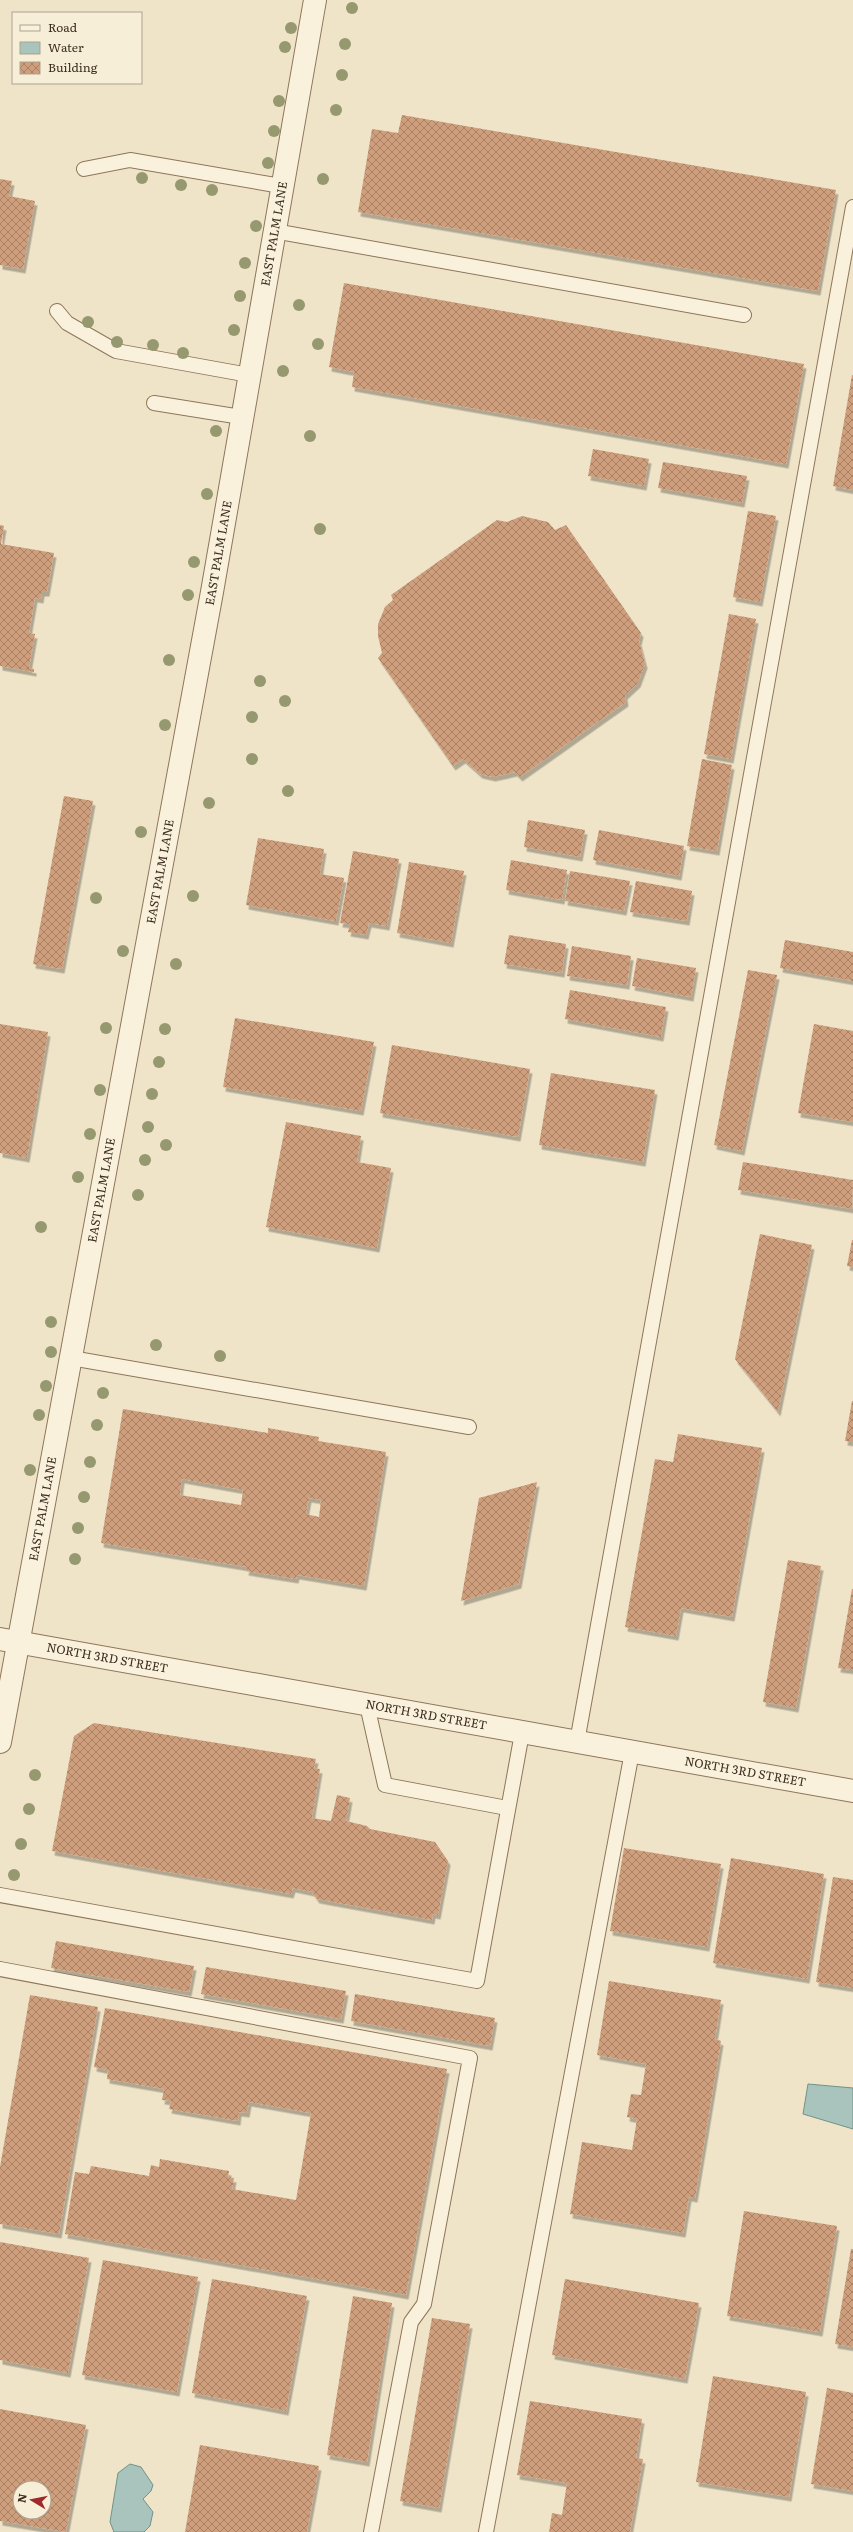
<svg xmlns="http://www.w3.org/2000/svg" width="853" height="2532" font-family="Literata,serif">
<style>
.water{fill:#a9c4bc;stroke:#6f938a}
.building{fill:url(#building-cross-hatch);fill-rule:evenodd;filter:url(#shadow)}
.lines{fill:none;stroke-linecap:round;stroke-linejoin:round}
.service-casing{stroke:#8d765c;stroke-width:16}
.minor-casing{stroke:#8d765c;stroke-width:24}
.tertiary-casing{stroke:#8d765c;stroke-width:24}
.service{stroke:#faf1dc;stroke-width:14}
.minor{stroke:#faf1dc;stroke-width:22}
.tertiary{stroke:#faf1dc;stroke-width:22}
.tree{fill:#96986f}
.labels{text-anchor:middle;stroke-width:4;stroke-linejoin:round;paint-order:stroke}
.street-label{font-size:12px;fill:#3d2e20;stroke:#f7eed8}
</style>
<defs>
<pattern id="building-cross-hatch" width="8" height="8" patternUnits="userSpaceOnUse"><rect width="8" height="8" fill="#cf9f7d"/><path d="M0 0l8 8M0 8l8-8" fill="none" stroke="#a98266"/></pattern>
<filter id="shadow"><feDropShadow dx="2.5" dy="4.5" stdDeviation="0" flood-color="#0004"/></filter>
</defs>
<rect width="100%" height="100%" fill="#f0e4c8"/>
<!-- water -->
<g class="water">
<path d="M808,2084L853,2088V2129L803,2114Z"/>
<path d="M130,2464L141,2467L153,2485L151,2491L143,2499L153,2512L150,2526L144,2532H114L110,2522L118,2473Z"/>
</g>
<!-- building -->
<g class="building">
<path d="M402,115L836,190L818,291L358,212L372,129L398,133Z"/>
<path d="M0,179L12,181L9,196L35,201L23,269L0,265Z"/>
<path d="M344,283L804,364L786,464L352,387L354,372L329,367Z"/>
<path d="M852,375H853V490L833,486Z"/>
<path d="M593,449L649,459L644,486L588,476Z"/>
<path d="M663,462L747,476L742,503L658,488Z"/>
<path d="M748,511L776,516L760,602L733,597Z"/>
<path d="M522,516L548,522L555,530L566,525L641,633L639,641L645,664L638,683L625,695L626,702L520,777L515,772L493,777L480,774L463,759L453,766L378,658L382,653L378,636V624L385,607L393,600L391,595L497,520L507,522Z"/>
<path d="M0,525L4,526L1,544L54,553L47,592H42L41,599L35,598L29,633L35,634L29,668L34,669V672L0,666Z"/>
<path d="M729,614L756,619L731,759L704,754Z"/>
<path d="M702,759L732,765L717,851L687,846Z"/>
<path d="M64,796L93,801L62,969L33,964Z"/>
<path d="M528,820L585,830L580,857L524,847Z"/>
<path d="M599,830L684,846L679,876L593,860Z"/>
<path d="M258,838L324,849L320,874L344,878L336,921L246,905Z"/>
<path d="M353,851L399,859L387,926L369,923L366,935L348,932L350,924L340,923Z"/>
<path d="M511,860L567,870L562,900L506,890Z"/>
<path d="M409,862L464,871L451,943L397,933Z"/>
<path d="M570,871L630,881L624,911L565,901Z"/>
<path d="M636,881L692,891L687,921L630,912Z"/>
<path d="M509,935L566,944L562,973L504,964Z"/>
<path d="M785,940L853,952V981L780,968Z"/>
<path d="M572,946L631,956L627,985L567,976Z"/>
<path d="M637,958L696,968L691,997L632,986Z"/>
<path d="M748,970L777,975L742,1151L714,1145Z"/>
<path d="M570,990L666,1007L661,1037L565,1019Z"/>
<path d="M235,1018L374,1042L361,1111L223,1087Z"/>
<path d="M0,1024L48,1032L27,1158L0,1153Z"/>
<path d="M814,1024L853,1031V1122L798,1113Z"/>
<path d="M392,1045L530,1069L518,1137L380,1113Z"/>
<path d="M551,1073L655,1090L643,1162L539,1145Z"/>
<path d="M286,1122L361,1136L357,1162L391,1168L377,1248L266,1227Z"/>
<path d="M743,1162L853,1180L852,1209L738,1190Z"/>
<path d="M760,1234L812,1245L778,1412L735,1359Z"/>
<path d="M852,1240H853V1267L847,1266Z"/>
<path d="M852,1401H853V1442L845,1441Z"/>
<path d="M123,1409L268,1433V1428L319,1437L318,1441L386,1452L364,1586L297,1575L296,1579L246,1571L247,1567L101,1543ZM182,1479L243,1490L241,1505L180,1495ZM309,1498L321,1500L319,1517L306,1514Z"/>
<path d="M678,1434L762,1448L732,1617L681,1608L676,1636L625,1627L655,1459L673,1462Z"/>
<path d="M537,1482L519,1584L461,1601L479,1498Z"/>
<path d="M788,1560L821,1566L796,1708L763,1702Z"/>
<path d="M852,1589H853V1670L838,1668Z"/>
<path d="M94,1723L316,1759L314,1768L320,1769L312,1818L331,1821L337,1795L350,1798L346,1821L367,1826L370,1829L435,1842L448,1861L438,1915L433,1914L432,1920L317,1899L312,1892L293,1888L291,1894L52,1851L74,1736Z"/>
<path d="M624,1848L721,1864L707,1947L610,1931Z"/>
<path d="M731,1858L824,1874L807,1979L713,1963Z"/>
<path d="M833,1877L853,1880V1988L816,1982Z"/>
<path d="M56,1941L194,1966L189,1992L51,1968Z"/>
<path d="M206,1967L346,1991L341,2019L201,1994Z"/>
<path d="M609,1981L721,2000L715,2039L721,2041L695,2198L689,2197L683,2233L570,2214L582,2142L632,2150L637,2119L627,2117L631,2094L641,2095L646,2064L597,2055Z"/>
<path d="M355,1994L495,2018L490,2046L351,2021Z"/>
<path d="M30,1995L98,2007L59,2234L0,2224V2167Z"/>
<path d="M105,2008L447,2069L406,2295L65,2234L75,2172L89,2174L91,2166L149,2176L151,2165L159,2167L160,2159L229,2171L228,2177L234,2178L232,2189L296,2200L311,2113L249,2102L247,2113L239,2112L238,2121L169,2109L171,2101L162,2100L164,2089L107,2079L108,2070L94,2067Z"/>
<path d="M744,2211L837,2226L820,2332L727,2316Z"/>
<path d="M0,2242L89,2258L68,2373L0,2360Z"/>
<path d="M851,2249H853V2347L835,2344Z"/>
<path d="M103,2260L198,2277L177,2392L82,2375Z"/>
<path d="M212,2279L307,2296L286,2411L192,2393Z"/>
<path d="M565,2279L699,2303L685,2379L552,2355Z"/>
<path d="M353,2296L392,2303L367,2462L327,2455Z"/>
<path d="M432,2318L470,2324L439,2508L400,2501Z"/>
<path d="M713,2376L806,2392L789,2497L696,2482Z"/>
<path d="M827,2388L853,2393V2491L811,2484Z"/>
<path d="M530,2401L642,2419L636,2458L643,2459L630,2532H549L552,2513L562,2515L567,2483L517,2475Z"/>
<path d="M0,2409L86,2425L66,2532L0,2521ZM20,2488H44V2512H20Z"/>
<path d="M200,2445L319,2466L307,2532H185Z"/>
</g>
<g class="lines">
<!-- service casing -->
<g class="service-casing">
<g id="service">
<path d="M84,169L130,160L281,186"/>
<path d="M274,231L744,315"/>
<path d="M57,311L67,323L116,351L249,375"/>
<path d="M154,403L241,417"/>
<path d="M71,1358L469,1427"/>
<path d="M367,1705L385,1785L507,1808"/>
<path d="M577,1742L853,207"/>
<path d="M0,1895L477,1981L522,1733"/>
<path d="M0,1969L470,2058L424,2304L411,2322L371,2532"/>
<path d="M486,2532L632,1752"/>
</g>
</g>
<!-- minor casing -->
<g class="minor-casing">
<g id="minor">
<path id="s1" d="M0,1742L212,592L315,0"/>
</g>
</g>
<!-- tertiary casing -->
<g class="tertiary-casing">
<g id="tertiary">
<path id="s2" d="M0,1639L853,1791"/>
</g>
</g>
<!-- service -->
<use href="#service" class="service"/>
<!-- minor -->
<use href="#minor" class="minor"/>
<!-- tertiary -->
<use href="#tertiary" class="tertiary"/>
</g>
<!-- trees -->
<g class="tree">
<circle cx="352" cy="8" r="6"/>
<circle cx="291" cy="28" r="6"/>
<circle cx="345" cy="44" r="6"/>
<circle cx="285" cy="47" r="6"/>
<circle cx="342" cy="75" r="6"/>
<circle cx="279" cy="101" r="6"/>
<circle cx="336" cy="110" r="6"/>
<circle cx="274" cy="131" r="6"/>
<circle cx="268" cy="163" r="6"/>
<circle cx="142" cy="178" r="6"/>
<circle cx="323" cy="179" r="6"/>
<circle cx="181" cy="185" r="6"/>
<circle cx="212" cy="190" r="6"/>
<circle cx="256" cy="226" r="6"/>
<circle cx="245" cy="263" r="6"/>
<circle cx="240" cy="296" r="6"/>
<circle cx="299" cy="305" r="6"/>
<circle cx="88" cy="322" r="6"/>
<circle cx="234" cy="330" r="6"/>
<circle cx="117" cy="342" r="6"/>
<circle cx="318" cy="344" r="6"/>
<circle cx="153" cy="345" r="6"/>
<circle cx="183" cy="353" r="6"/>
<circle cx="283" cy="371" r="6"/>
<circle cx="216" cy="431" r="6"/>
<circle cx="310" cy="436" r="6"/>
<circle cx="207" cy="494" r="6"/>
<circle cx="320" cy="529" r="6"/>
<circle cx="194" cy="562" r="6"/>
<circle cx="188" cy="595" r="6"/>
<circle cx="169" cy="660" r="6"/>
<circle cx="260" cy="681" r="6"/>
<circle cx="285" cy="701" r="6"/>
<circle cx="252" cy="717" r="6"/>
<circle cx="165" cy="725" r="6"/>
<circle cx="252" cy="759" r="6"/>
<circle cx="288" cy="791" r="6"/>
<circle cx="209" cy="803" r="6"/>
<circle cx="141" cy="832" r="6"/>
<circle cx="193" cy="896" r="6"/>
<circle cx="96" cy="898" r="6"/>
<circle cx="123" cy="951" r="6"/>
<circle cx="176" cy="964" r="6"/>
<circle cx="106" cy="1028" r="6"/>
<circle cx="165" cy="1029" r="6"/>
<circle cx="159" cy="1062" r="6"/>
<circle cx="100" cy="1090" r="6"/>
<circle cx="152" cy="1094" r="6"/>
<circle cx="148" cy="1127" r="6"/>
<circle cx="90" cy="1134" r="6"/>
<circle cx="166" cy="1145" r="6"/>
<circle cx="145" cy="1160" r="6"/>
<circle cx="78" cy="1177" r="6"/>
<circle cx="138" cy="1195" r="6"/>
<circle cx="41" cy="1227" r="6"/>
<circle cx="51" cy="1322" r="6"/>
<circle cx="156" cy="1345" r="6"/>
<circle cx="51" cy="1352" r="6"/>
<circle cx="220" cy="1356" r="6"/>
<circle cx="46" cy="1386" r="6"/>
<circle cx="103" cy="1393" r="6"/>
<circle cx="39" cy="1415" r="6"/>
<circle cx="97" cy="1425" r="6"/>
<circle cx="90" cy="1462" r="6"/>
<circle cx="30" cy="1470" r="6"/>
<circle cx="84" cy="1497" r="6"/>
<circle cx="78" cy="1528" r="6"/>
<circle cx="75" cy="1559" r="6"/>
<circle cx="35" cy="1775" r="6"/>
<circle cx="29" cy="1809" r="6"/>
<circle cx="21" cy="1844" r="6"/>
<circle cx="14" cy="1875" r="6"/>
</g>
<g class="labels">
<!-- street labels -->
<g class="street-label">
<text dy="4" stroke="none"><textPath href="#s1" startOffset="1533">EAST PALM LANE</textPath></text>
<text dy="4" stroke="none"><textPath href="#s1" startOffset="1209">EAST PALM LANE</textPath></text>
<text dy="4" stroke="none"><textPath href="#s1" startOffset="885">EAST PALM LANE</textPath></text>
<text dy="4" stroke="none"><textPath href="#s1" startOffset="561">EAST PALM LANE</textPath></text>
<text dy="4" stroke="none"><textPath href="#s1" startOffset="237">EAST PALM LANE</textPath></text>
<text dy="4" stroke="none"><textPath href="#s2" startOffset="109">NORTH 3RD STREET</textPath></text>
<text dy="4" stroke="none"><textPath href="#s2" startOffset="433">NORTH 3RD STREET</textPath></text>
<text dy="4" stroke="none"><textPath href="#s2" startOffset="757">NORTH 3RD STREET</textPath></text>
</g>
</g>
<!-- legend -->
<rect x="12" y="12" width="130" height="72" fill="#f7eed8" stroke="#ada18e"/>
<rect x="20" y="25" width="20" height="6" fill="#faf1dc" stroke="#ada18e"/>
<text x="48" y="32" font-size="12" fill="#3d2e20">Road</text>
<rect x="20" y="42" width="20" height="12" fill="#a9c4bc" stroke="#ada18e"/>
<text x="48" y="52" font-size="12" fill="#3d2e20">Water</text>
<rect x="20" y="62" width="20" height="12" fill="url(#building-cross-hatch)" stroke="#ada18e"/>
<text x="48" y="72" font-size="12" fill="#3d2e20">Building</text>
<!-- north arrow -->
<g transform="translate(32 2500) rotate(280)"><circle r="19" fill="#f7eed8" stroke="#ada18e"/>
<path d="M0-3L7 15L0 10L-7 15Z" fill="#9e2a2b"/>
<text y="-6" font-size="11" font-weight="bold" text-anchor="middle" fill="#3d2e20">N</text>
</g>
</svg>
